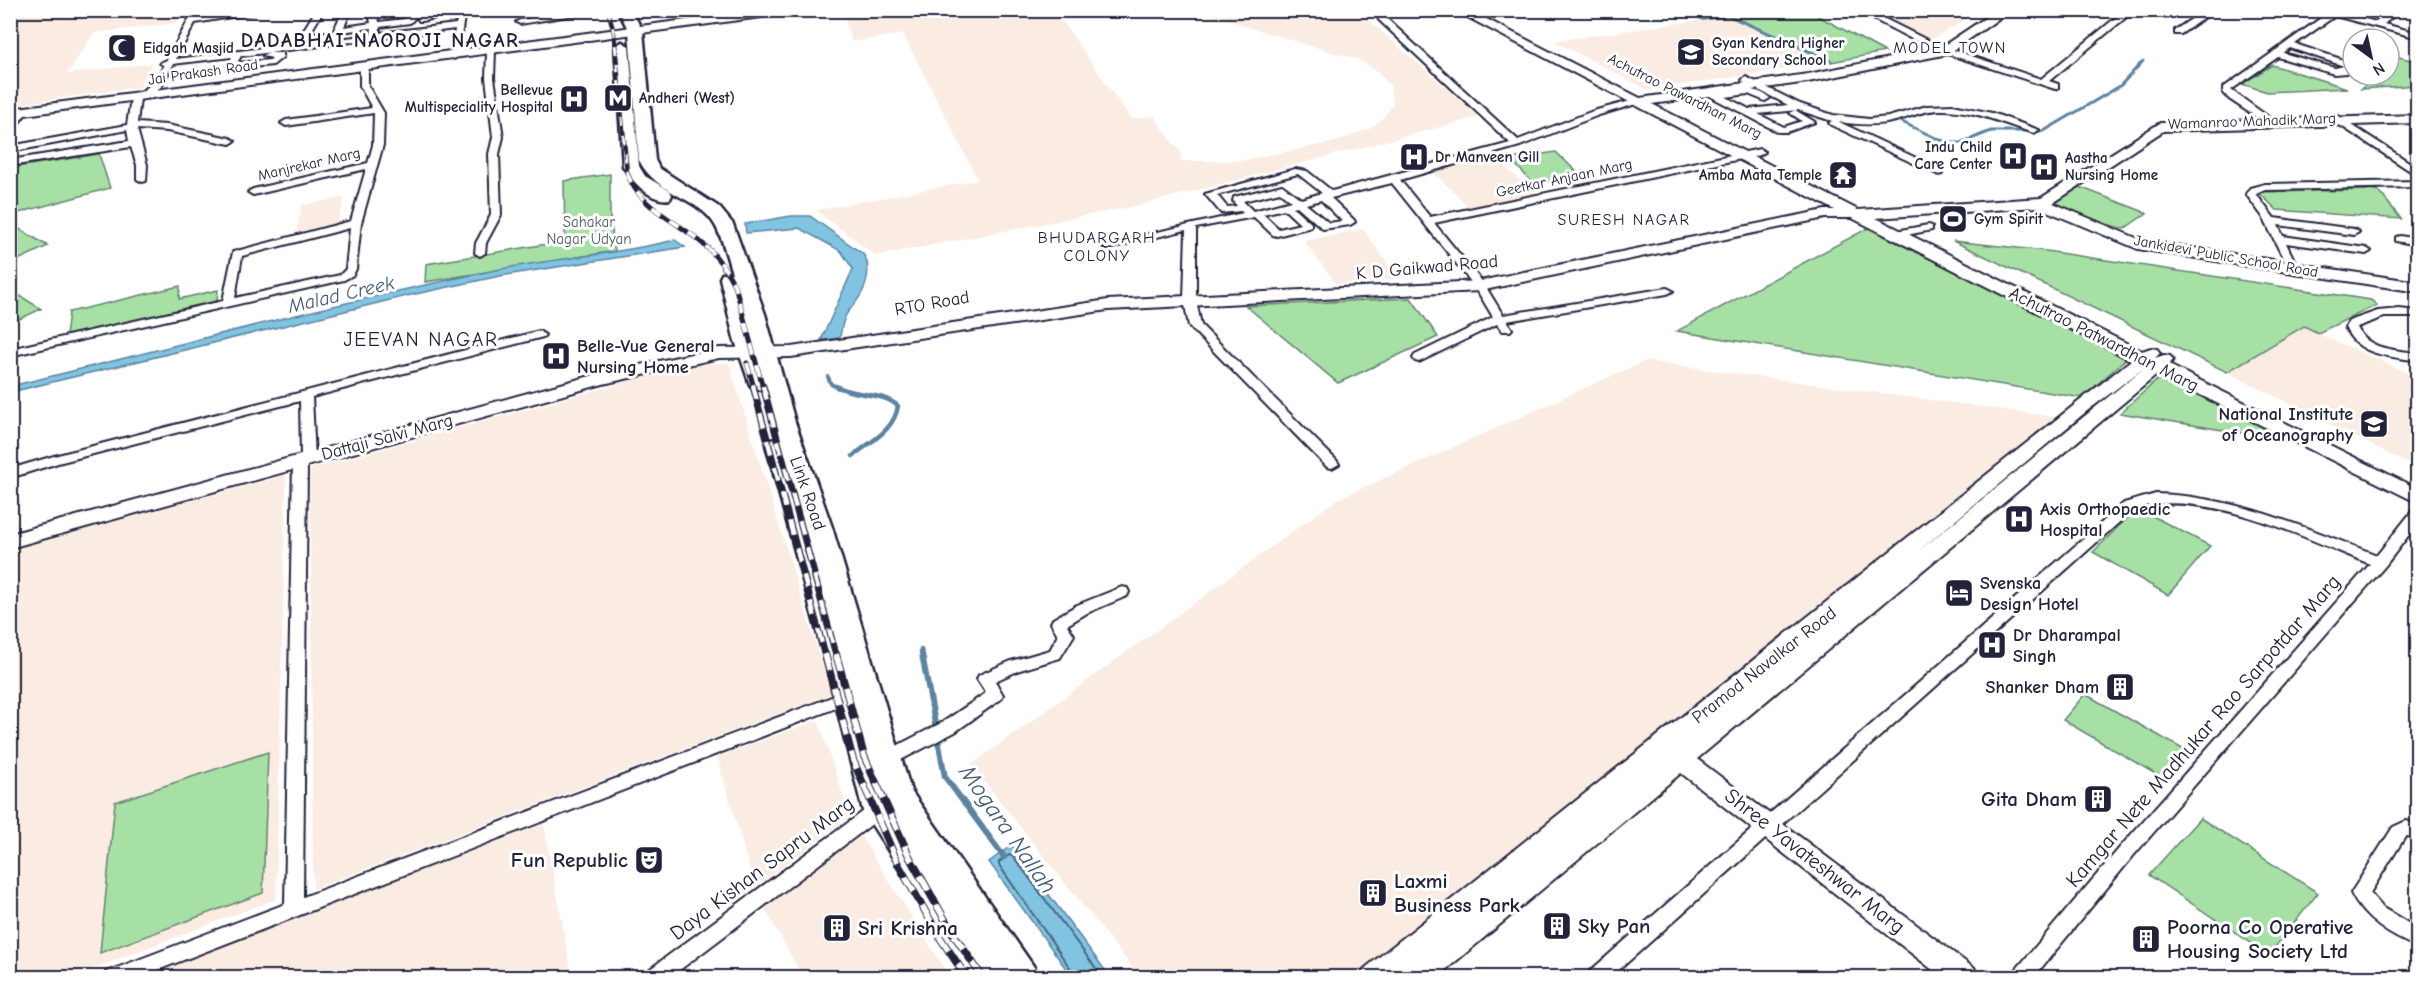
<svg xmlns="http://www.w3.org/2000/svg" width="2428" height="988" font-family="'Comic Neue',sans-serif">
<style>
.built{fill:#faece3}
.green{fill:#a6e0a5;stroke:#648170;stroke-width:1.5}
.water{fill:#81c4e2;stroke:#5b839f;stroke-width:1.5}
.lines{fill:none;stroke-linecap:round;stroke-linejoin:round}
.shore{stroke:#48637e;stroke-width:2}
.stream-far3{stroke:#5b839f;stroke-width:3}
.stream-far2{stroke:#5b839f;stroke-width:4}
.stream-far1{stroke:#5b839f;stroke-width:4.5}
.stream{stroke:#5b839f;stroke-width:6}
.street-casing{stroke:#22223b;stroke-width:4}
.secondary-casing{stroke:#22223b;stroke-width:4}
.primary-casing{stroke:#22223b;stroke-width:5}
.street{fill:#fff;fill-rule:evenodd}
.secondary{fill:#fff;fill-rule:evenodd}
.primary{fill:#fff;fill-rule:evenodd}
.rail-far3-casing{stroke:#22223b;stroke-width:4.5}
.rail-far2-casing{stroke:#22223b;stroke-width:5}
.rail-far1-casing{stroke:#22223b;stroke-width:7}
.rail-casing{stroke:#22223b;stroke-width:8}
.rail-far3{stroke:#fff;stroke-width:3;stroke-dasharray:9;stroke-linecap:butt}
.rail-far2{stroke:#fff;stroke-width:4;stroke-dasharray:11;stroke-linecap:butt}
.rail-far1{stroke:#fff;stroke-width:4.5;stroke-dasharray:14;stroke-linecap:butt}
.rail{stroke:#fff;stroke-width:6;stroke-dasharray:17;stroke-linecap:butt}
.labels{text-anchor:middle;stroke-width:6;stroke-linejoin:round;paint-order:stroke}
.far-poi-label{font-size:15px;font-weight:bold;fill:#22223b;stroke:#fff;text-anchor:start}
.far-street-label{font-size:15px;fill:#22223b;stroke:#fff}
.far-park-label{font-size:15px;fill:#4a5b5b;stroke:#fff}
.far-neighbourhood-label{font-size:16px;letter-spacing:1.5px;fill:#22223b;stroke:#fff}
.street-label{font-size:18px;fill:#22223b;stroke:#fff}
.poi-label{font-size:18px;font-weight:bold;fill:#22223b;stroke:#fff;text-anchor:start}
.far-district-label{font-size:20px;font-weight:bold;letter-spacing:1.5px;fill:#22223b;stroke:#fff}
.water-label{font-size:20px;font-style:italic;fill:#435b75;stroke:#fff}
.neighbourhood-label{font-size:20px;letter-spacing:1.5px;fill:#22223b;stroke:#fff}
.near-street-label{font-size:21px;fill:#22223b;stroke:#fff}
.near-poi-label{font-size:21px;font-weight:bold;fill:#22223b;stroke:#fff;text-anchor:start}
.near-water-label{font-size:24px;font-style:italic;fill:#435b75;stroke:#fff}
</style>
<rect width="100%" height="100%" fill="#fff"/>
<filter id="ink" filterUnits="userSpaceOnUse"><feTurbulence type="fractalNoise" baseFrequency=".0167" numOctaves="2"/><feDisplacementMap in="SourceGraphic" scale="12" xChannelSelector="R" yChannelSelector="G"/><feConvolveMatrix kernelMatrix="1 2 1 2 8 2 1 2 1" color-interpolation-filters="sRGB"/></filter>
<g filter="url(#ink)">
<!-- built -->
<g class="built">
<path d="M842,10L1055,11L1131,119L1154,116L1182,155L1180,161H1238L1335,142L1371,128L1383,118L1393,104L1390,85L1377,71L1359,60L1244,26L1221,16L1214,17L1207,11H1358L1479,117L1140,205L876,256L816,210L978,180L903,34L852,42Z"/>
<path d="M10,11L11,10L182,11L176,23L94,33L67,74L152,63L140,87L11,105Z"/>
<path d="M1906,11H1959L1965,14V20L1929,41L1882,15Z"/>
<path d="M1728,16L1831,62L1648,90L1554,41Z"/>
<path d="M1489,158L1502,164L1536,195L1471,209L1434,173Z"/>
<path d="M345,197L337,223L296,232L302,205Z"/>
<path d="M1363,229L1399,279L1336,284L1304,241Z"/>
<path d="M2304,327L2417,377V468L2227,372Z"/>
<path d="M1645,361L2055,417L1370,977H1140L971,765L1336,500Z"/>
<path d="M729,363L831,694L313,889L310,469L692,364Z"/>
<path d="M286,475L276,899L71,977L11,978V550Z"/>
<path d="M818,720L850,816L755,887L717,757Z"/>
<path d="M544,824L572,977H139Z"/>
<path d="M860,835L949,976L947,977H803L764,908Z"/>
</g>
<!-- green -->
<g class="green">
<path d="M1686,11H1809L1885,52L1831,62L1728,16L1703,20Z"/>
<path d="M2396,56L2417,62V85L2361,89L2376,75H2389V63Z"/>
<path d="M2272,65L2347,88L2267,92L2242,84Z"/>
<path d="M1556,152L1582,177L1534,184L1510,159Z"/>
<path d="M99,154L110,188L11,215V168Z"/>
<path d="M610,174V217L615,251L425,282L426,264L565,241L564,181Z"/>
<path d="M2077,186L2147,213L2124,229L2096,221L2053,202Z"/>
<path d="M2378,190L2401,219L2277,210L2258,192Z"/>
<path d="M11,224L48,246L20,259L11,280Z"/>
<path d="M1868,228L2128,357L2082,398L1677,331Z"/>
<path d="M1953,241L2046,251L2371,300L2377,305L2318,333L2304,326L2227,372Z"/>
<path d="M180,286L179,299L218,290L217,301L66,336L69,312Z"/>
<path d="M10,290H11L41,309L11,323Z"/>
<path d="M1411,298L1438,337L1338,383L1246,306Z"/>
<path d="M2164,374L2295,442L2120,413Z"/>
<path d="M2137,508L2210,546L2168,595L2093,552Z"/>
<path d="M2085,694L2188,752L2164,779L2063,720Z"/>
<path d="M268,752L263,893L100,953L115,802Z"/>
<path d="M2200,818L2318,893L2269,955L2149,875Z"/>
</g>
<!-- water -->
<g class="water">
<path d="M791,216H810L863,254C872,266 867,287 858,299C855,305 849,309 846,315C842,322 841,330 840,338L821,340L853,269L841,251L799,228L746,233L745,224Z"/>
<path d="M675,240L685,247L500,276L411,295L11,392V386C174,347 336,302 501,269C559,258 618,254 675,240Z"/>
<path d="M1012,845L1110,977H1072L989,862Z"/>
</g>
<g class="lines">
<!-- shore -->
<path class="shore" d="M1077,978L999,865V862L1009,855L1013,856L1103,978"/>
<!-- stream-far3 -->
<g class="stream-far3">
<path d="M1703,19L1728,15L1831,61"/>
<path d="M1902,122L1940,140L1952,143H1961L1991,131H2044L2120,86L2143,61"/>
</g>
<!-- stream-far2 -->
<path class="stream-far2" d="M828,377L831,384L838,388"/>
<!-- stream-far1 -->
<g class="stream-far1">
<path d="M836,386C855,397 881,391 898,406C894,431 871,441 853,456"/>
<path d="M921,650L922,655"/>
</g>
<!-- stream -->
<path class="stream" d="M922,654L945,777L1004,857"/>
<!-- street casing -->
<g class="street-casing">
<g id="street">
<path d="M194,10H202L198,18L249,10H273L195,23L176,59L334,39L331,37L343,10H351L344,27L371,23L368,10H376L379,22L405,19L408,16L407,10H422L425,16L453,10L467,11L422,21H419L416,14V17L410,23L380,27L379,33L456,24L458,17H464L458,56L454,59L450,56L455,29L241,56L237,63L270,60L272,58L263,56L267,53H283V57L273,65L231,69L227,66L232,57L173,64L161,87L140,99L137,123L167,125L230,138L235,141L230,144L167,131L137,129L147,165L146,181L142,182L137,179V165L131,147L10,166V160L129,141L127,130L10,152V146L127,125L131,98L154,83L164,66L160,63L167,60ZM372,28L371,35L338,39L341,32Z"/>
<path d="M316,10H324L310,33L324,32L328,34C321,39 308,40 301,34Z"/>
<path d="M581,10H605L520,24L516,22L520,20Z"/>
<path d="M1374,10H1382L1385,17L1518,140L1593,111L1638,99L1643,102L1599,115L1520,146L1400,180L1430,217L1760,149L1765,152L1760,155L1434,223L1484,284L1503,315L1667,288L1673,291L1667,294L1507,321L1512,329L1510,331H1502L1497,324L1419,362L1415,361L1413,358L1415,355L1493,317L1475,287L1392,183L1331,198L1354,220L1355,222L1350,225L1323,229L1297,206L1293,207L1311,223V227L1277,236L1273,235L1254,217L1196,228V300L1201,325L1337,461L1339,464L1332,468L1327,467L1189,326L1184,300L1186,230L1107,249L1102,246L1103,244L1243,213L1241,211L1221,213L1205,194L1295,169L1307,171L1332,191L1510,143L1379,20ZM1298,174L1322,193L1301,199L1282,185L1234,197L1233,201L1237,206L1227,207L1217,195ZM1280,192L1291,201L1253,211L1243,201ZM1321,200L1342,221L1329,223L1306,204ZM1284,209L1300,224L1279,229L1263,214Z"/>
<path d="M1856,10H1867L1935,44L2041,79L2125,10H2135L2049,81L2058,84V88L2055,89L1929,48Z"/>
<path d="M2205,10H2215L2181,34H2175V30Z"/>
<path d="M2332,10H2342L2340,12L2376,22L2391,10H2401L2384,24L2418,33V38L2335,16L2295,44L2353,63V67L2346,73L2334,74L2278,57L2231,90L2274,121V125H2268L2229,99L2223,92V88ZM2290,48L2344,66L2335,68L2283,53Z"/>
<path d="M491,48L495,51L494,78L503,137L499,154L501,215L486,243L485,253L480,256L475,253L476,243L491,215L489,154L493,137L486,78L487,51Z"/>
<path d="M364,64L368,67V86L384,113L383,145L361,223L356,269L353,275L344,280L10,356V349L223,301L233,252L351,221L366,169L253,195L248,192L253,189L368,163L373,145L374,113L286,126L281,123L286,120L372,108L360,86V67ZM350,228L346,269L340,275L235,298L242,256Z"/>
<path d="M1746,77L1800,104L1833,115L1869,119L1888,117L1927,106L1953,105L1992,113L2039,130L2034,133C2003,124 1973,109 1940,110C1925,110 1913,116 1899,120C1880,126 1859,125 1839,122L1942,170V174L1939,175L1831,125L1829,123L1832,121L1798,110L1758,114L1784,127L1802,121L1790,113L1795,110L1815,122L1787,132H1778L1704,93L1708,90C1731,97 1748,81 1770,98L1765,101L1748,94L1726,97L1749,109L1788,105L1743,82L1742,80Z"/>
<path d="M19,110L27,112L13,131L10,132V122Z"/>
<path d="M2332,116H2338L2418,168V176L2332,120Z"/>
<path d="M2418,181V187L2265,190L2256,194L2274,218L2354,229L2359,232L2354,235L2278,225L2283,236L2366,248L2371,251L2366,254L2286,243L2298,268L2293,271L2288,268L2263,217L2246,194L2250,188L2265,184Z"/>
<path d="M1928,225L1932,226V230L1896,237L1891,234L1896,231Z"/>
<path d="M2400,236L2418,239V245L2396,241V237Z"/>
<path d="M2399,309L2418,311V317H2384L2357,327C2366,350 2396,350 2418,353V361C2390,356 2357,356 2345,327L2349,321L2378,311Z"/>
<path d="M539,331L545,335L543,337L312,397L315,459L313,462L307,463L303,897L842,693L848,691L854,693L856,697L854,701L137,978H104L106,972L285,904L293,461L295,458L301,457L300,401L58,463L10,478V469L54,456Z"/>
<path d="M2156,494C2235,496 2305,528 2377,555L2413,510L2418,508V523L2385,566L2134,855L2033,978H2012L2014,972L2122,845L2370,564C2307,539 2201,486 2134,509L1610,978H1587L1589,972L2124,503Z"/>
<path d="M1122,587L1127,588L1129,592L1127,596L1087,613L1067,625L1074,635L1060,658L1020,670L995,681L1003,695L1001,699L955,732L893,764L887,766L881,764L879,759L881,754L943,722L986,693L977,679L979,675L1011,661L1050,650L1058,635L1051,623L1053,619L1077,605Z"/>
<path d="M882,800L888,802L891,807L888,812L669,978H644L646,972L876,802Z"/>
<path d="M2406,821L2418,824V839L2407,836L2405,837L2370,893L2383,908L2418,929V947C2391,937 2363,919 2351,893L2393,827Z"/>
</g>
</g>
<!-- secondary casing -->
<g class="secondary-casing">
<g id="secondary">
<path d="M762,10H797L792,13L10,117V109Z"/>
<path d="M1454,10H1469L1640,98L1808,74L1940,48L1997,10H2011L1948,54L1808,82L1652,104L1858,210L2041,198L2160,123L2418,115V123L2163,131L2053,203L2141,240L2418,282V292L2138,249L2037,207L1876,218L2142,351L2151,348L2157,349L2160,353L2155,358L2164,355L2170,356L2173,360L2169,365L2418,489V503L2158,374L1697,759L1975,969L1978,978H1943L1681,773L1436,978H1402L1405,970L1396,978H1361L1364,969L2131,360L1852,218H1825L1480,291L1108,310L791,357L719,358L603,384L10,548V534L594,375L719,348L791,347L1108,300L1480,281L1825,210H1835ZM2145,367L1916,553L2087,411Z"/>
</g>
</g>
<!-- primary casing -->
<g class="primary-casing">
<g id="primary">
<path d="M618,10H631L643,31L655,160L659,168L719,207L733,224L765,314L795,422L832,527L911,791L1034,967L1039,978H1004L1002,974L1004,978H970L863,811L825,661L766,445L769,440L779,439L765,390L753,389L750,385L734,338L720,278L722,274L732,273C727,258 723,239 715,225C699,197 656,195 639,160L629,31Z"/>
<path d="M622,42L629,46L639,166L645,176L670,191L672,195L670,199C651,203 632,181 623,166L615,46Z"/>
</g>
</g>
<!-- street -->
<use href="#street" class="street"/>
<!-- secondary -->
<use href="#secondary" class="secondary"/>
<!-- primary -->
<use href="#primary" class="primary"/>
<!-- rail-far3 casing -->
<g class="rail-far3-casing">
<path id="rail-far3" d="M608,10L614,33L627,173"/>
</g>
<!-- rail-far2 casing -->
<g class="rail-far2-casing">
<g id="rail-far2">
<path d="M627,172C638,208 677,220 703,244C718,256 728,272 736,289L763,388"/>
<path d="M747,363L754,388"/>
</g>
</g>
<!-- rail-far1 casing -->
<g class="rail-far1-casing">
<g id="rail-far1">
<path d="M753,386L825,655"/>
<path d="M763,386L836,655"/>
</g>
</g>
<!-- rail casing -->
<g class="rail-casing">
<g id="rail">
<path d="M825,654L853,760L898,864L941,939L967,978"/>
<path d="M836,654L864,756L910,858L952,932L983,978"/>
</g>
</g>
<!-- rail-far3 -->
<use href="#rail-far3" class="rail-far3"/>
<!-- rail-far2 -->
<use href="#rail-far2" class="rail-far2"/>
<!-- rail-far1 -->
<use href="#rail-far1" class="rail-far1"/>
<!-- rail -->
<use href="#rail" class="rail"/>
</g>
</g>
<!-- icons -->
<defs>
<g id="mosque-square" transform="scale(1.5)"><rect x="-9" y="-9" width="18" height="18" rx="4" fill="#22223b" stroke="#fff"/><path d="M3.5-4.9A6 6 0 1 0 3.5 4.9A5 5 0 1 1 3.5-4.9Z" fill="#fff"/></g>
<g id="school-square" transform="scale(1.5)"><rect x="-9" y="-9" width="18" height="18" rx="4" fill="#22223b" stroke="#fff"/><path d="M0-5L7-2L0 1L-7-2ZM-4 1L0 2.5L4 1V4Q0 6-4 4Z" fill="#fff"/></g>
<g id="metro-square" transform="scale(1.5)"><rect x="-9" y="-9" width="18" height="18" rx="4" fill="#22223b" stroke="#fff"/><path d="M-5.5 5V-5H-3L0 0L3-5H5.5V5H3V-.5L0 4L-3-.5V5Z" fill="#fff"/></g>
<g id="hospital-square" transform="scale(1.5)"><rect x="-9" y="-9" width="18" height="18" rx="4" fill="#22223b" stroke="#fff"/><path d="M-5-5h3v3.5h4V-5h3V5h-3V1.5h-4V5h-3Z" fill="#fff"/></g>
<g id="temple-square" transform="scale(1.5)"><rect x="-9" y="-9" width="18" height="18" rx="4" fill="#22223b" stroke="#fff"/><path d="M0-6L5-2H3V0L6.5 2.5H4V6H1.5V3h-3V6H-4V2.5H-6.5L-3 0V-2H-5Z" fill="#fff"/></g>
<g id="stadium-square" transform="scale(1.5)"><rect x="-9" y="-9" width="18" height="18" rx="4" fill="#22223b" stroke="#fff"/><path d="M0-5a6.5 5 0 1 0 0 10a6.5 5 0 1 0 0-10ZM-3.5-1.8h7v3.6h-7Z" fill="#fff"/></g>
<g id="university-square" transform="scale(1.5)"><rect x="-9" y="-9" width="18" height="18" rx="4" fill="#22223b" stroke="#fff"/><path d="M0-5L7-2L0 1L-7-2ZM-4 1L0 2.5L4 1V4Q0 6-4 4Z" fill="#fff"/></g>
<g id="hotel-square" transform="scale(1.5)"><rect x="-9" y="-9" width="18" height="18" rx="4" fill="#22223b" stroke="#fff"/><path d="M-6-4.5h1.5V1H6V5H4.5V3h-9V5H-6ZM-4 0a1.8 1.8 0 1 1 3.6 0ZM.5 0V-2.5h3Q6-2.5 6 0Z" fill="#fff"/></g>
<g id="building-square" transform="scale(1.5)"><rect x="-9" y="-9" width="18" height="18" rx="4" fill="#22223b" stroke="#fff"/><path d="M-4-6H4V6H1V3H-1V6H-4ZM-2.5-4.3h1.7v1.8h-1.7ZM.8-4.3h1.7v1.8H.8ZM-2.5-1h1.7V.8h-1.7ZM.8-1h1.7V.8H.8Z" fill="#fff"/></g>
<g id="theatre-square" transform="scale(1.5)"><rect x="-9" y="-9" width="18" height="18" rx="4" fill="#22223b" stroke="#fff"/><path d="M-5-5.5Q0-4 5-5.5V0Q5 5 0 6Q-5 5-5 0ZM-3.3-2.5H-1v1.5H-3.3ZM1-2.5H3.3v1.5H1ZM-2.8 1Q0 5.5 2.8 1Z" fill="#fff"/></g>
</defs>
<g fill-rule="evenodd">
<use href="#mosque-square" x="122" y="48"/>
<use href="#school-square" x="1691" y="52"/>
<use href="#metro-square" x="618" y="98"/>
<use href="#hospital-square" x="574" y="99"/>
<use href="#hospital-square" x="2013" y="156"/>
<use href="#hospital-square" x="1414" y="157"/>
<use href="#hospital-square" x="2044" y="167"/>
<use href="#temple-square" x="1843" y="175"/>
<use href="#stadium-square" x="1953" y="219"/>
<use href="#hospital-square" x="556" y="356"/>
<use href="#university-square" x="2374" y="424"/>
<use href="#hospital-square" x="2019" y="519"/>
<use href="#hotel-square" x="1959" y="593"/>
<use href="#hospital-square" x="1992" y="645"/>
<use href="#building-square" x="2120" y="687"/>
<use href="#building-square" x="2098" y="799"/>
<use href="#theatre-square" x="649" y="860"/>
<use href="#building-square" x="1373" y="893"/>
<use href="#building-square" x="1557" y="926"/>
<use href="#building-square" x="837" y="928"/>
<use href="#building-square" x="2146" y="939"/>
</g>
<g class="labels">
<!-- far-poi labels -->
<g class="far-poi-label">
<text x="1712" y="48">Gyan Kendra Higher<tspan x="1712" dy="17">Secondary School</tspan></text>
<text x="143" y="53">Eidgah Masjid</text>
<text x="553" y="95" text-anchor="end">Bellevue<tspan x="553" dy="17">Multispeciality Hospital</tspan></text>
<text x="639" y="103">Andheri (West)</text>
<text x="1992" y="152" text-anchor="end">Indu Child<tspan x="1992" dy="17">Care Center</tspan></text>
<text x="1435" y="162">Dr Manveen Gill</text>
<text x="2065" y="163">Aastha<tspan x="2065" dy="17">Nursing Home</tspan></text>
<text x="1822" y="180" text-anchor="end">Amba Mata Temple</text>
<text x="1974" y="224">Gym Spirit</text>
</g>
<!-- far-street labels -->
<g class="far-street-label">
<text transform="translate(203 72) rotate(-8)" y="5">Jai Prakash Road</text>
<text transform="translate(1685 96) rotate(27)" y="5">Achutrao Pawardhan Marg</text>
<text transform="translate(2252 121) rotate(-2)" y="5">Wamanrao Mahadik Marg</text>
<text transform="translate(309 164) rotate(-13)" y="5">Manjrekar Marg</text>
<text transform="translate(1564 178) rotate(-12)" y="5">Geetkar Anjaan Marg</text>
<text transform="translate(2226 256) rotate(10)" y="5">Jankidevi Public School Road</text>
</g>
<!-- far-park labels -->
<g class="far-park-label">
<text x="589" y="227">Sahakar<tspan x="589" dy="17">Nagar Udyan</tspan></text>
</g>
<!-- far-neighbourhood labels -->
<g class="far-neighbourhood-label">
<text x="1950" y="53">MODEL TOWN</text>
<text x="1624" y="225">SURESH NAGAR</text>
<text x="1097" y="243">BHUDARGARH<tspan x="1097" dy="18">COLONY</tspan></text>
</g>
<!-- street labels -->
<g class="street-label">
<text transform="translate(1427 267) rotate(-5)" y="6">K D Gaikwad Road</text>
<text transform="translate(932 303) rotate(-10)" y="6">RTO Road</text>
<text transform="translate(2104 339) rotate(27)" y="6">Achutrao Patwardhan Marg</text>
<text transform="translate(387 437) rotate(-15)" y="6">Dattaji Salvi Marg</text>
<text transform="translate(808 493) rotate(71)" y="6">Link Road</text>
<text transform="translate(1764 665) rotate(-38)" y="6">Pramod Navalkar Road</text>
</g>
<!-- poi labels -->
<g class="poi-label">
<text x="577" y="352">Belle-Vue General<tspan x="577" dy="21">Nursing Home</tspan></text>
<text x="2353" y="420" text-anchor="end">National Institute<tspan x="2353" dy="21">of Oceanography</tspan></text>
<text x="2040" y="515">Axis Orthopaedic<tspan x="2040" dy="21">Hospital</tspan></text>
<text x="1980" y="589">Svenska<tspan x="1980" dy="21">Design Hotel</tspan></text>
<text x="2013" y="641">Dr Dharampal<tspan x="2013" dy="21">Singh</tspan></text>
<text x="2099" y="693" text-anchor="end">Shanker Dham</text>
</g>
<!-- far-district labels -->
<g class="far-district-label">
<text x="380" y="47">DADABHAI NAOROJI NAGAR</text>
</g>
<!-- water labels -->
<g class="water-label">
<text transform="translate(341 294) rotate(-13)" y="7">Malad Creek</text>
</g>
<!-- neighbourhood labels -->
<g class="neighbourhood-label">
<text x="421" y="346">JEEVAN NAGAR</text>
</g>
<!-- near-street labels -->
<g class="near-street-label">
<text transform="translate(2203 731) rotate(-49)" y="7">Kamgar Nete Madhukar Rao Sarpotdar Marg</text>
<text transform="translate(1815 861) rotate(38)" y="7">Shree Yavateshwar Marg</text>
<text transform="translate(762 868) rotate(-37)" y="7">Daya Kishan Sapru Marg</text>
</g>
<!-- near-poi labels -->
<g class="near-poi-label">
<text x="2077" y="806" text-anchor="end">Gita Dham</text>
<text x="628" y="867" text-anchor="end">Fun Republic</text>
<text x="1394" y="888">Laxmi<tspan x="1394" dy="24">Business Park</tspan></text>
<text x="1578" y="933">Sky Pan</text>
<text x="2167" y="934">Poorna Co Operative<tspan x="2167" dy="24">Housing Society Ltd</tspan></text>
<text x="858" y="935">Sri Krishna</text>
</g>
<!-- near-water labels -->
<g class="near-water-label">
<text transform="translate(1008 829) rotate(55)" y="8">Mogara Nallah</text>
</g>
</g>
<!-- margin -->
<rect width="2428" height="988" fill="none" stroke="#fff" stroke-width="36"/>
<rect x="18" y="18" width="2392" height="952" fill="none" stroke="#22223b" stroke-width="2" filter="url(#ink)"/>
<!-- north arrow -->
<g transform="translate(2371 57) rotate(147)"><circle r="28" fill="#ffffff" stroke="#a7a7b1" stroke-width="1.5"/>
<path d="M0-4.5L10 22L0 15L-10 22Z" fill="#22223b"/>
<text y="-9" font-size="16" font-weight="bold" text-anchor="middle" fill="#22223b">N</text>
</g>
</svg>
